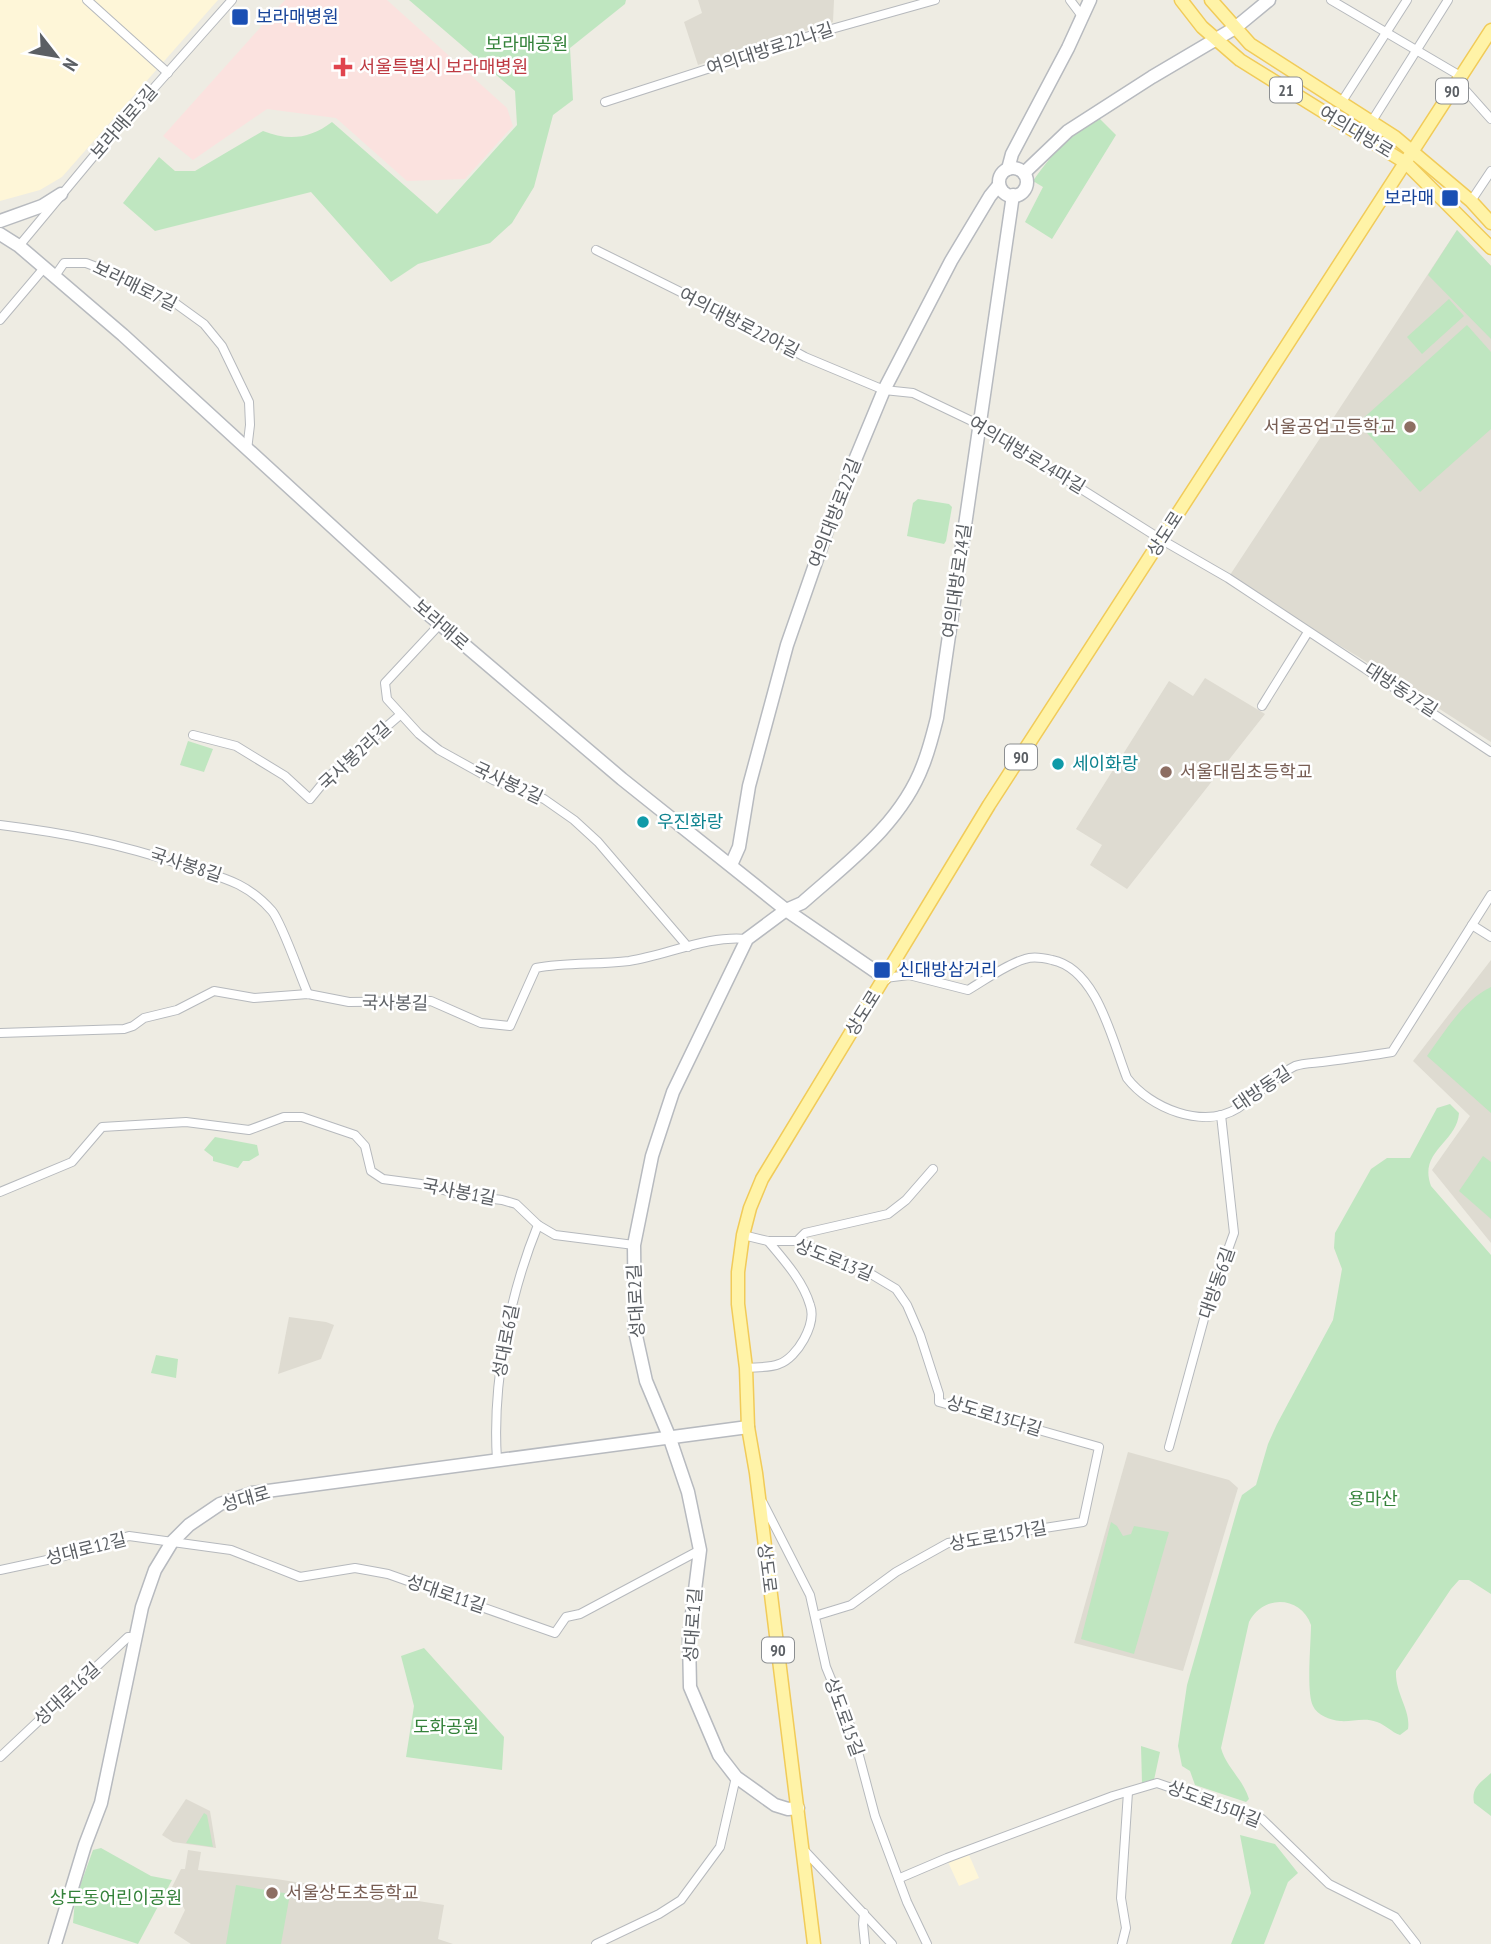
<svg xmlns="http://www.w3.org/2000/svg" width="1491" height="1944" font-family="'PT Sans Narrow','Noto Sans KR',sans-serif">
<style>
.commercial{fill:#fef6d8}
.education{fill:#dedbd1}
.medical{fill:#fbe2df}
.green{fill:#bfe6c0}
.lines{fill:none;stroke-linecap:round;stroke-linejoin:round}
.street-casing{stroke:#b6b9bd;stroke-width:10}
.secondary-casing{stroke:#b7babf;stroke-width:15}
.primary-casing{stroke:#f1cb59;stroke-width:15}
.street{stroke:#fff;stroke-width:8}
.secondary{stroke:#fff;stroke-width:12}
.primary{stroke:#fff3a7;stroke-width:12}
.transit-dot{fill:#1a4fb4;stroke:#fff;stroke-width:2.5}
.health-dot{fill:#e0444e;stroke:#fff;stroke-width:2.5}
.education-dot{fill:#8d6e63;stroke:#fff;stroke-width:2.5}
.culture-dot{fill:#0f9aa8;stroke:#fff;stroke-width:2.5}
.labels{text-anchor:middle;stroke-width:5;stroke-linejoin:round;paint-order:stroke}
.shield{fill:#fff;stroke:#8c8f92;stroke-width:2}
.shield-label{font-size:16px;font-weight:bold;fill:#5b5f64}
.transit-label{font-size:18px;fill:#164399;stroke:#fff;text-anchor:start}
.park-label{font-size:18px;fill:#34823a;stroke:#fff}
.street-label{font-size:18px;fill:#5b5f64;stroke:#fff}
.health-label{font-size:18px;fill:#be3a42;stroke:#fff;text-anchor:start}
.education-label{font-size:18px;fill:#785e54;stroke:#fff;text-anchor:start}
.culture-label{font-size:18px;fill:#0d838f;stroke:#fff;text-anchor:start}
</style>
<rect width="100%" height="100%" fill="#eeece3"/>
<!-- commercial -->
<g class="commercial">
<path d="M0,0H218L62,177L40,190L0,201Z"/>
<path d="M969,1855L979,1878L959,1886L948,1862Z"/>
</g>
<!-- education -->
<g class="education">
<path d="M698,0H834L833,22L698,65L684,22L702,13Z"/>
<path d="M1457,230L1491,266V742L1357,656L1228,578Z"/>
<path d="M1205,678L1265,714L1127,889L1090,865L1102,845L1076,829L1169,681L1193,696Z"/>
<path d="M1491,960V1243L1432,1170L1470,1116L1413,1061Z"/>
<path d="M289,1317L326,1322L334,1325L321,1359L278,1374Z"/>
<path d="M1128,1452L1229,1480L1238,1488L1183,1671L1074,1643Z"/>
<path d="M186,1799L210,1811L216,1848L173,1842L162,1835Z"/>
<path d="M188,1850L201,1852L198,1870L276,1879L444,1905L438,1939L453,1944H191L174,1933L185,1910L172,1887L181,1869H185Z"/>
</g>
<!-- medical -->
<path class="medical" d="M285,0H387L507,108L513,126L465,179L407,181L336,118L267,109L193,160L163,136Z"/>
<!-- green -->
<g class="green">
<path d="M409,0H626L625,4L570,48L573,100L553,115L534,187L512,223L490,243L418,264L391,282L311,192L155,231L123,203L159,157L175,171H195L263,131C288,141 310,139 332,122L437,214L517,125L515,91Z"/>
<path d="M1098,117L1116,135L1052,239L1025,222L1043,187L1033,181C1054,151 1068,138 1098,117Z"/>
<path d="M1457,230L1491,266V339L1428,275Z"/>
<path d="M1449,299L1464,316L1422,354L1407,337Z"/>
<path d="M1467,325L1491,352V429L1420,492L1358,423Z"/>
<path d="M918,499L949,504L952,507L946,541L944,544L907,536L913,503Z"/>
<path d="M188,741L213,749L204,772L180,765Z"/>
<path d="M1491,987V1113L1427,1056C1445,1031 1463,1001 1491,987Z"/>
<path d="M1450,1104L1459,1113C1457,1143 1418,1151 1431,1186L1491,1255V1594L1469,1580H1459L1451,1589L1396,1671C1395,1694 1411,1710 1408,1729L1400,1735C1391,1732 1386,1725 1377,1722C1364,1717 1352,1722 1340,1721C1330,1720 1317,1715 1313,1706C1306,1692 1311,1643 1311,1625C1301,1596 1263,1594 1249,1622L1221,1748C1226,1767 1243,1779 1249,1799L1246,1802L1195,1785L1190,1771L1182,1766L1178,1746L1187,1685L1239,1503L1242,1495L1256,1485L1268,1444L1277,1424L1333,1320L1342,1269L1334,1248L1335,1233L1371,1169L1387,1158H1410L1437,1108Z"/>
<path d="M215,1137L257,1145L259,1155L249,1161H243L238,1168L213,1161V1157L204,1150Z"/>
<path d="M1483,1156L1491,1162V1219L1459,1191Z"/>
<path d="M156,1355L178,1359L176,1378L151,1373Z"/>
<path d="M1111,1522L1117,1526L1123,1536L1131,1534L1134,1526L1169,1532L1134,1654L1081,1639Z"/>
<path d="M424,1648L504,1737L502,1770L406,1757L414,1706L401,1656Z"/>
<path d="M1141,1746L1160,1752L1154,1780L1142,1783Z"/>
<path d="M1491,1773V1816L1474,1803C1471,1788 1480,1783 1491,1773Z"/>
<path d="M204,1813L207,1815L213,1847L186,1843Z"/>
<path d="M1240,1835L1275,1844L1298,1873L1288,1882L1264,1944H1231L1251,1893Z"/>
<path d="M101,1848L151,1876L172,1880L138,1944L73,1923L75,1900L93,1850Z"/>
<path d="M236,1885L290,1894L281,1944H226Z"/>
</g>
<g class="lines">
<!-- street casing -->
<g class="street-casing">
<g id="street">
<path d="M87,0L168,73"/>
<path d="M1070,0L1082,16"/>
<path d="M1331,0L1462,77"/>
<path d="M1458,82L1491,119"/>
<path d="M605,102L828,30L935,0"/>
<path d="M1341,103L1407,0"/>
<path d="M1372,121L1448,0"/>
<path d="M1471,201L1491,171"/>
<path d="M19,246L98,151L232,0"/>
<path d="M596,250L741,322L805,357L884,390L913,393L980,425L1162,540L1228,578L1491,752"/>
<path d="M55,276L64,263H86L131,280L175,303L204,324L222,346L249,402L250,425L247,450"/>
<path d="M0,320L44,268"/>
<path d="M440,624L385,683L387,699L419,734L439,750L493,780L544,799L574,820L598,842L688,947"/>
<path d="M1262,706L1308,632"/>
<path d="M193,735L236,746L285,776L310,799L328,777L400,715"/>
<path d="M0,825C66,833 120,844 183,865C218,877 245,880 272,911C282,923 300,976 308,994"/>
<path d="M1472,925L1491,895"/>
<path d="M885,978L909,975L968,990C985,980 1007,964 1025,959C1033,956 1044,958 1052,960C1097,969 1112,1040 1127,1078C1150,1108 1203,1130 1238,1108C1257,1096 1276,1075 1295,1066C1303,1063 1314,1063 1322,1062C1345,1059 1368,1056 1392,1052L1472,925L1491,937"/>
<path d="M0,1033L124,1029L133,1026L144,1018L177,1010L214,991L254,998L308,994L349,1002L431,1001L481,1023L510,1026L536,968C566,962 598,965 629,961C668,955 707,935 747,939"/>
<path d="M0,1192L72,1162L102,1127L186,1122L249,1130L284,1117H302L355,1135L365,1146L371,1171L383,1179L421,1184L462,1195L502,1200L516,1204L538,1225L555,1235L634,1245"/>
<path d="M743,1235L768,1241H797L861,1268L896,1289L907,1305L920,1335L939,1394V1402L1099,1447L1083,1522L948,1543L896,1572L851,1605L815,1616"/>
<path d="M797,1241L805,1233L888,1214L906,1200L933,1169"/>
<path d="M746,1368C756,1367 769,1368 779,1364C797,1358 817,1324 810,1305C803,1281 784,1260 768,1241"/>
<path d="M1169,1447L1207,1308L1234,1233L1221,1115"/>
<path d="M497,1460C492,1384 509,1296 538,1225"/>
<path d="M763,1503L810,1595L826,1667L853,1733L875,1816L907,1902L927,1944"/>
<path d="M0,1570L61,1557L129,1536L231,1550L300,1577L355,1568L388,1574L555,1633L566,1617L580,1614L700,1550"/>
<path d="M0,1757L128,1637H135"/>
<path d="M803,1849L892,1944"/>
<path d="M900,1878L947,1858L1113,1796L1157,1783L1262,1819L1329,1884L1395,1917L1416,1944"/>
<path d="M864,1913L863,1924L865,1944"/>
<path d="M596,1944L659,1914L681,1900L720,1847L736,1777"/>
<path d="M1122,1944L1126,1928L1121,1898L1128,1792"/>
</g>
</g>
<!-- secondary casing -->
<g class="secondary-casing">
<g id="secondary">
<circle cx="1013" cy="182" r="14"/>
<path d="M1008,169L1012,154L1068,48L1090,0"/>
<path d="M1024,173L1068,131L1152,77L1235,28L1269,0"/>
<path d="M0,221L42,206L61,194"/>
<path d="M0,234L19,246L123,335L421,608L622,779L786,910L885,978"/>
<path d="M731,865L739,847L749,786L787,645L833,513L884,390L951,261L990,196L999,185"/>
<path d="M798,1808L788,1809L775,1805L736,1777L719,1755L690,1687L689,1638L700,1550L688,1492L669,1436L646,1381L635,1331L634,1245L652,1156L673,1092L747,939L786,910L802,903C847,863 901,824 923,765C929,750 933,734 937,718L1013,195"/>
<path d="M55,1944L85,1845L101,1803L142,1607L155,1570L172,1542L189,1525L220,1504L252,1493L748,1427"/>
</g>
</g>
<!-- primary casing -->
<g class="primary-casing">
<g id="primary">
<path d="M1181,0L1202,27L1240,60L1406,163L1491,248"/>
<path d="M1211,0L1250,44L1395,137L1471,201L1491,223"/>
<path d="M814,1944L756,1473L748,1427L746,1368L738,1304V1272L743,1235L750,1208L762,1179L989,805L1491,30"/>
</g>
</g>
<!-- street -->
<use href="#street" class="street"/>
<!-- secondary -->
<use href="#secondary" class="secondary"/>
<!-- primary -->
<use href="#primary" class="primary"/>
</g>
<!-- markers -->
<g class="transit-dot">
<rect x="231" y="8" width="18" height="18" rx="3.5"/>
<rect x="1441" y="189" width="18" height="18" rx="3.5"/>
<rect x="873" y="961" width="18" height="18" rx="3.5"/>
</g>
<path class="health-dot" d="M339.5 56.5h7v7h7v7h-7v7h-7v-7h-7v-7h7z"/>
<g class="education-dot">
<circle cx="1410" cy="427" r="7"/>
<circle cx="1166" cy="772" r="7"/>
<circle cx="272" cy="1893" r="7"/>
</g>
<g class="culture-dot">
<circle cx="1058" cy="764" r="7"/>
<circle cx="643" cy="822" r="7"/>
</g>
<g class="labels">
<!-- shield labels -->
<g class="shield">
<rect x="1270" y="77.5" width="32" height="25" rx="5"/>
<rect x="1436" y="78.5" width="32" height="25" rx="5"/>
<rect x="1005" y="744.5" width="32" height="25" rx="5"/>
<rect x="762" y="1637.5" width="32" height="25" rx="5"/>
</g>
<g class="shield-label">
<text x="1286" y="96">21</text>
<text x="1452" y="97">90</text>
<text x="1021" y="763">90</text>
<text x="778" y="1656">90</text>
</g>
<!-- transit labels -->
<g class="transit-label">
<text x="256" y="23">보라매병원</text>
<text x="1434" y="204" text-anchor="end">보라매</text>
<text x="898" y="976">신대방삼거리</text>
</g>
<!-- park labels -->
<g class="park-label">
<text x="527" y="50">보라매공원</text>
<text x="1373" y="1505">용마산</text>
<text x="446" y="1733">도화공원</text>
<text x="116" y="1904">상도동어린이공원</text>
</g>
<!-- street labels -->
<g class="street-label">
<text transform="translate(770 49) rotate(-18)" y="6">여의대방로22나길</text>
<text transform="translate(124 122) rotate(-49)" y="6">보라매로5길</text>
<text transform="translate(1356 132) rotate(31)" y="6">여의대방로</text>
<text transform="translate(135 286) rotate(26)" y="6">보라매로7길</text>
<text transform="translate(739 323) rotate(27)" y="6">여의대방로22아길</text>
<text transform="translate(1027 455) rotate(31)" y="6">여의대방로24마길</text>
<text transform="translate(835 513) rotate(-69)" y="6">여의대방로22길</text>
<text transform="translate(1165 534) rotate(-57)" y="6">상도로</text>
<text transform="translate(957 581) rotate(-82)" y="6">여의대방로24길</text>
<text transform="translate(441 625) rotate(41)" y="6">보라매로</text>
<text transform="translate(1401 690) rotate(33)" y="6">대방동27길</text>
<text transform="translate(355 756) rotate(-43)" y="6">국사봉2라길</text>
<text transform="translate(508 783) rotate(25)" y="6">국사봉2길</text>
<text transform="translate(186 865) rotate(18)" y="6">국사봉8길</text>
<text transform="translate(395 1003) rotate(1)" y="6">국사봉길</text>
<text transform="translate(863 1013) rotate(-58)" y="6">상도로</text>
<text transform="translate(1262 1089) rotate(-34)" y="6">대방동길</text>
<text transform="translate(459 1192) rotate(11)" y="6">국사봉1길</text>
<text transform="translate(834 1260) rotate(22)" y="6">상도로13길</text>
<text transform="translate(1217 1283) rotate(-71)" y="6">대방동6길</text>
<text transform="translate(636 1301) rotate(-93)" y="6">성대로2길</text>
<text transform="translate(506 1341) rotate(-79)" y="6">성대로6길</text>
<text transform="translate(994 1416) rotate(17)" y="6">상도로13다길</text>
<text transform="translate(246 1499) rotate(-16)" y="6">성대로</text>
<text transform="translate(998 1536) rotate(-10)" y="6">상도로15가길</text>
<text transform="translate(86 1549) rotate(-14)" y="6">성대로12길</text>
<text transform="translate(767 1568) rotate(83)" y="6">상도로</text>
<text transform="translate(446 1594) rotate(19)" y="6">성대로11길</text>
<text transform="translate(693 1625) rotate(-86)" y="6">성대로1길</text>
<text transform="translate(67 1694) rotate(-43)" y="6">성대로16길</text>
<text transform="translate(844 1717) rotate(70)" y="6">상도로15길</text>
<text transform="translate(1214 1804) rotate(21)" y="6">상도로15마길</text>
</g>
<!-- health labels -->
<g class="health-label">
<text x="359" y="73">서울특별시 보라매병원</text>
</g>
<!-- education labels -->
<g class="education-label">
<text x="1396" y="433" text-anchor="end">서울공업고등학교</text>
<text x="1180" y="778">서울대림초등학교</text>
<text x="286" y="1899">서울상도초등학교</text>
</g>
<!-- culture labels -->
<g class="culture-label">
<text x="1072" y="770">세이화랑</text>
<text x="657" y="828">우진화랑</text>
</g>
</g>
<!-- north arrow -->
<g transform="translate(56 56) rotate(121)" stroke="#ffffff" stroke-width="5" paint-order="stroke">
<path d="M0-5L12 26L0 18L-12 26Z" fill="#5b5f64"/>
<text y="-10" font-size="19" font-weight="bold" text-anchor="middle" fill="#5b5f64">N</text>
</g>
</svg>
